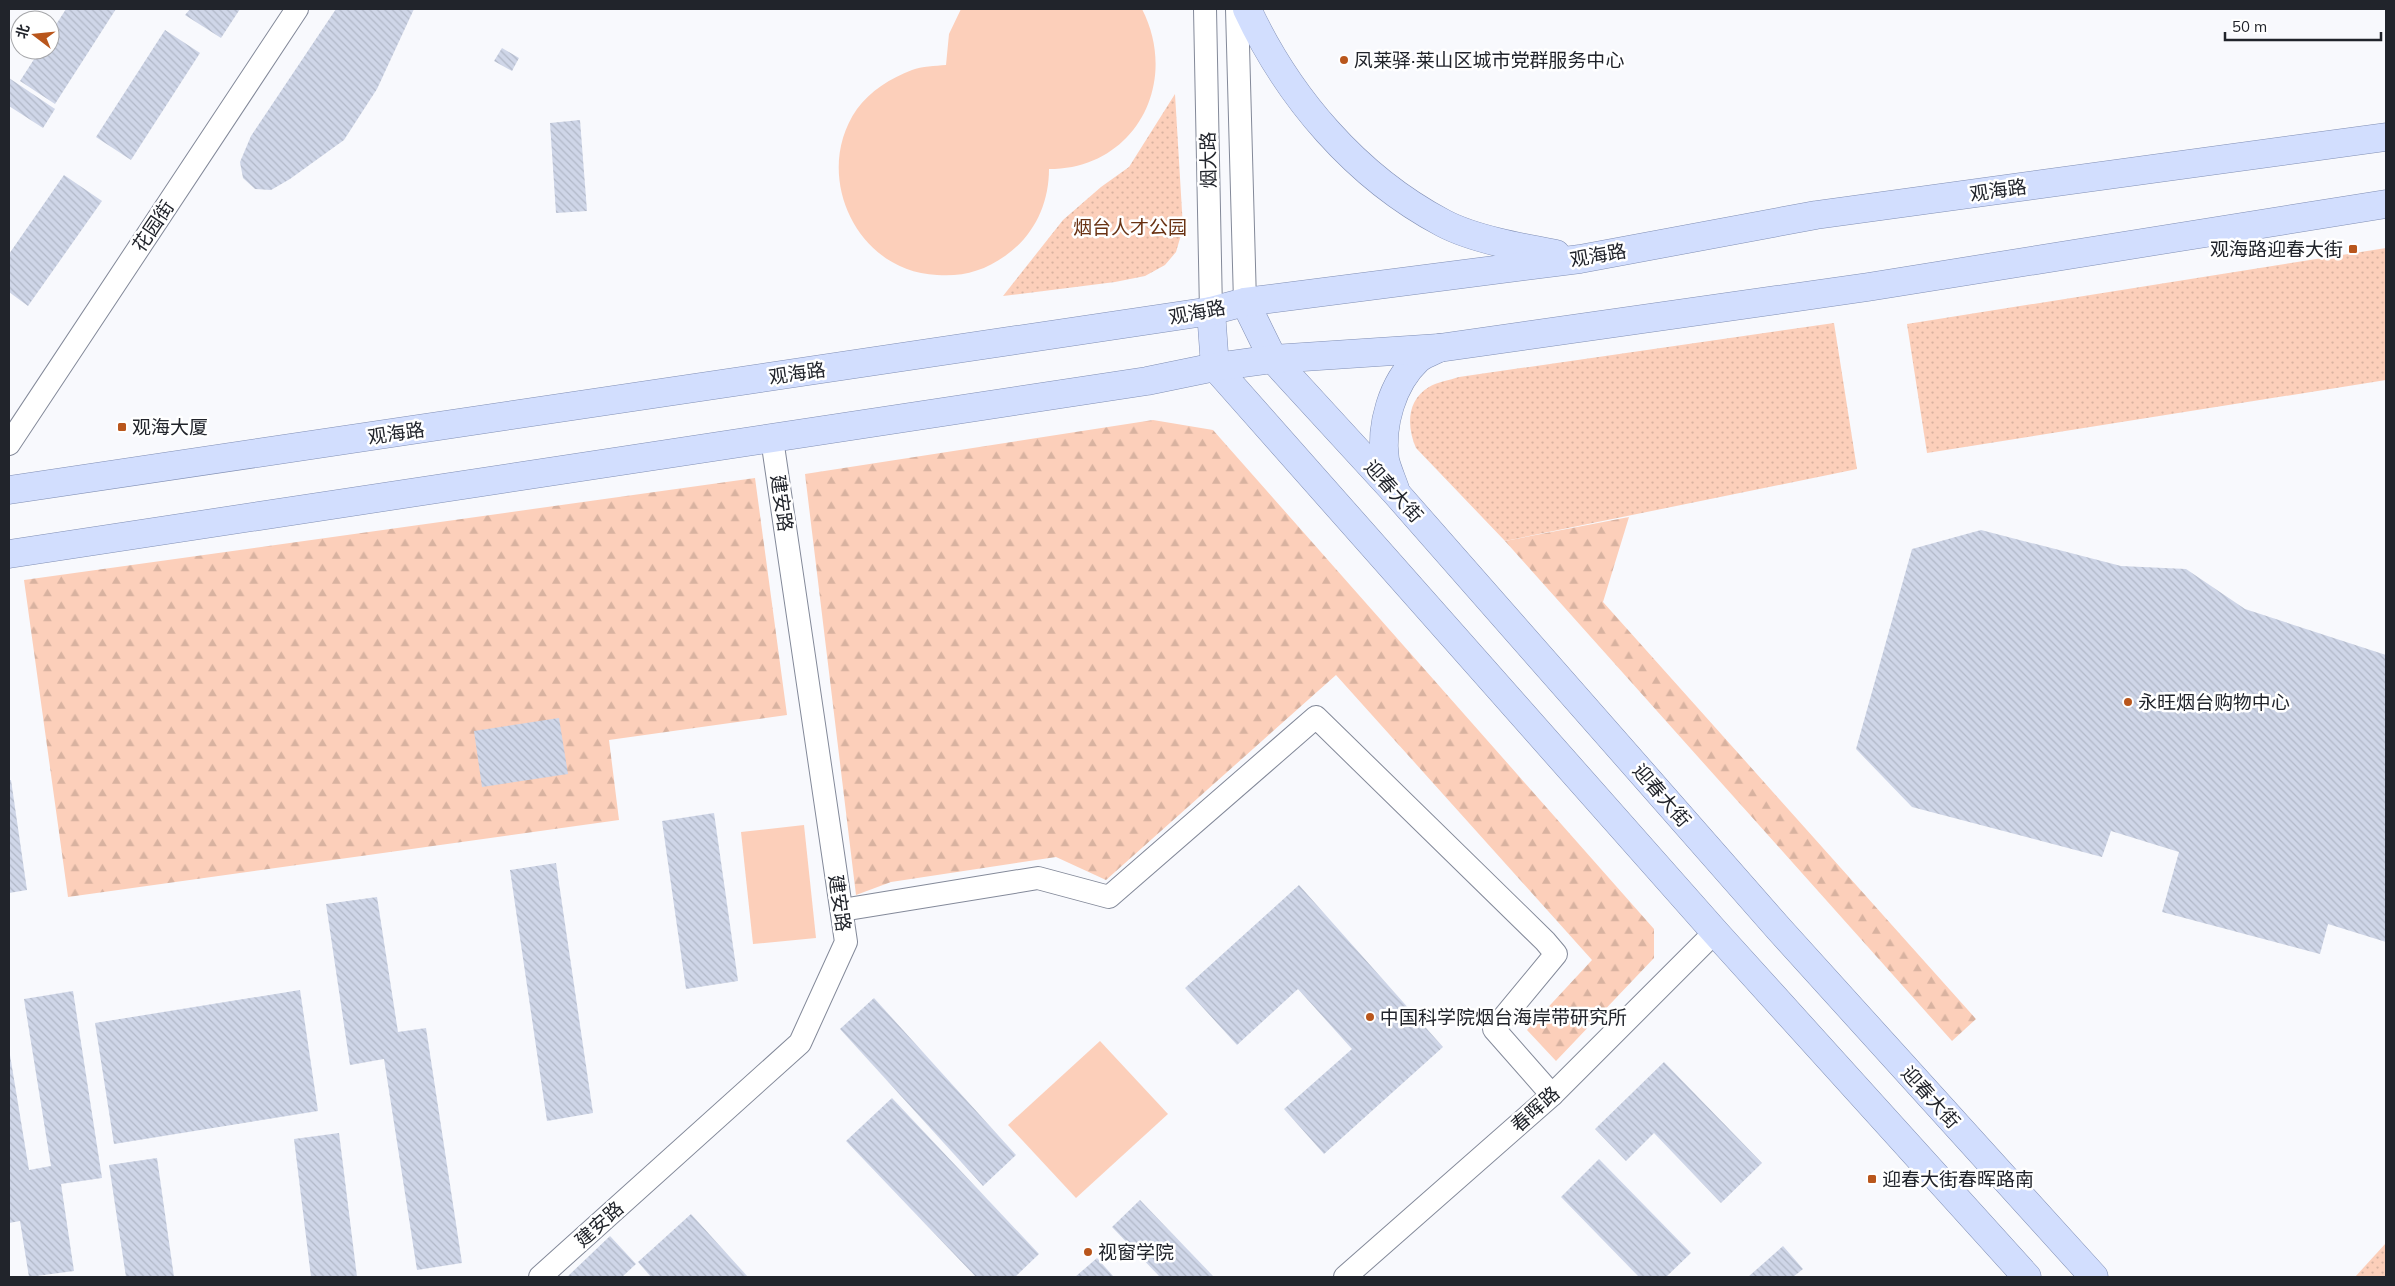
<svg xmlns="http://www.w3.org/2000/svg" width="2395" height="1286" font-family="Mulish,'Noto Sans SC',sans-serif">
<style>
.green{fill:#fccfba}
.forest{fill:url(#forest-firs)}
.park{fill:url(#park-dots)}
.building{fill:url(#building-back-hatch)}
.lines{fill:none;stroke-linecap:round;stroke-linejoin:round}
.minor-casing{stroke:#838999;stroke-width:24}
.major-casing{stroke:#818fb4;stroke-width:29}
.minor{stroke:#fff;stroke-width:22}
.major{stroke:#d2defe;stroke-width:28}
.poi-dot{fill:#b9561c;stroke:#fff;stroke-width:2}
.labels{text-anchor:middle;stroke-width:5;stroke-linejoin:round;paint-order:stroke}
.poi-label{font-size:19px;fill:#21242b;stroke:#fff;text-anchor:start}
.street-label{font-size:19px;fill:#21242b;stroke:#fff}
.park-label{font-size:19px;fill:#693213;stroke:#fff}
</style>
<defs>
<pattern id="forest-firs" width="22" height="20" patternUnits="userSpaceOnUse" patternTransform="scale(1.25)"><rect width="22" height="20" fill="#fccfba"/><path d="M5 1l3.5 6h-7zM16 11l3.5 6h-7z" fill="#d8b2a0"/></pattern>
<pattern id="park-dots" width="8" height="8" patternUnits="userSpaceOnUse" patternTransform="scale(1.25)"><rect width="8" height="8" fill="#fccfba"/><path d="M2 2h.1M6 6h.1" fill="none" stroke="#d8b2a0" stroke-width="1.8" stroke-linecap="round"/></pattern>
<pattern id="building-back-hatch" width="6" height="6" patternUnits="userSpaceOnUse" patternTransform="scale(1.25)"><rect width="6" height="6" fill="#cfd6e8"/><path d="M-1 5l2 2M0 0l6 6M5-1l2 2" fill="none" stroke="#b1b8c7"/></pattern>
</defs>
<rect width="100%" height="100%" fill="#f8f9fd"/>
<!-- green -->
<g class="green">
<path d="M961,9H1142C1180,83 1135,169 1049,169C1049,204 1034,236 1005,256C984,271 962,277 937,275C857,272 811,175 857,109C870,91 891,78 912,70C922,66 935,66 946,65L949,34Z"/>
<path d="M804,825L816,938L753,944L741,832Z"/>
<path d="M1100,1041L1168,1114L1076,1198L1008,1125Z"/>
</g>
<!-- forest -->
<g class="forest">
<path d="M1153,420L1213,430L1654,929V958L1556,1061L1527,1030L1592,960L1336,675L1106,880L1056,857L891,882L856,895L805,474Z"/>
<path d="M755,478L787,715L609,740L619,820L68,897L24,580Z"/>
<path d="M1629,517L1603,602L1976,1019L1952,1041L1505,541Z"/>
</g>
<!-- park -->
<g class="park">
<path d="M1175,94L1183,228L1176,252L1165,265L1145,276L1115,282L1003,296L1063,220L1101,187L1129,167Z"/>
<path d="M2386,248V380L1927,453L1907,324Z"/>
<path d="M1834,323L1857,469L1505,541L1416,448C1407,427 1406,401 1429,387C1437,382 1450,380 1459,377Z"/>
<path d="M2386,1243V1277H2355Z"/>
</g>
<!-- building -->
<g class="building">
<path d="M66,9H116L55,104L20,81L40,50H50V34Z"/>
<path d="M190,9H240L221,38L185,15Z"/>
<path d="M336,9H414L377,89L344,140L290,179L271,190L255,189L243,178L240,162L251,136Z"/>
<path d="M165,30L200,53L131,160L96,137Z"/>
<path d="M502,48L519,58L512,71L494,61Z"/>
<path d="M9,78L55,109L43,128L9,106Z"/>
<path d="M580,120L587,211L556,213L550,123Z"/>
<path d="M64,175L102,201L28,306L9,292V254Z"/>
<path d="M1981,530L2121,566L2186,569L2245,609L2386,655V942L2328,924L2320,954L2162,912L2179,852L2111,831L2102,857L1912,807L1856,749L1912,549Z"/>
<path d="M559,718L568,774L482,787L474,731Z"/>
<path d="M9,780H11L27,890L9,893Z"/>
<path d="M714,813L738,981L686,989L662,821Z"/>
<path d="M556,863L593,1113L547,1121L510,870Z"/>
<path d="M1299,885L1443,1047L1324,1154L1284,1109L1352,1049L1298,989L1237,1045L1185,988Z"/>
<path d="M377,897L398,1032L426,1028L462,1263L417,1270L384,1059L350,1065L326,904Z"/>
<path d="M300,990L318,1111L114,1144L95,1023Z"/>
<path d="M73,991L102,1178L61,1184L74,1271L29,1277L20,1221L9,1223V1049L29,1170L51,1166L24,999Z"/>
<path d="M874,998L1016,1155L983,1186L840,1029Z"/>
<path d="M1664,1062L1762,1163L1721,1203L1654,1133L1626,1161L1595,1129Z"/>
<path d="M892,1098L1039,1254L1015,1277H976L846,1141Z"/>
<path d="M339,1133L357,1277H311L294,1139Z"/>
<path d="M157,1158L174,1277H126L109,1165Z"/>
<path d="M1599,1159L1691,1253L1666,1277H1639L1561,1197Z"/>
<path d="M1140,1200L1214,1277H1160L1112,1227Z"/>
<path d="M691,1214L748,1277H651L638,1262Z"/>
<path d="M610,1236L636,1264L622,1277H567Z"/>
<path d="M1783,1246L1803,1269L1793,1277H1748Z"/>
<path d="M1097,1258L1114,1277H1075Z"/>
</g>
<g class="lines">
<!-- minor casing -->
<g class="minor-casing">
<g id="minor">
<path d="M1205,9L1211,311"/>
<path d="M1237,9L1245,302"/>
<path d="M9,444L297,9"/>
<path d="M842,910L1038,878L1109,897L1316,717L1545,941L1556,954L1494,1029L1552,1095"/>
<path d="M540,1277L800,1043L846,942L772,439"/>
<path d="M1345,1277L1552,1095L1715,932"/>
</g>
</g>
<!-- major casing -->
<g class="major-casing">
<g id="major">
<path d="M1247,9C1288,97 1356,177 1443,223C1473,239 1523,248 1556,254"/>
<path d="M1245,302L1273,359L1396,493L1779,929L2094,1277"/>
<path d="M1211,311L1215,367L1715,932L2027,1277"/>
<path d="M1395,489C1392,480 1387,469 1385,460C1380,426 1392,383 1418,359C1424,354 1433,351 1439,348"/>
<path d="M9,490L1211,311L1245,302L1580,259L1816,215L2386,137"/>
<path d="M9,554L1147,381L1215,367L1273,359L1439,348L1868,287L2386,204"/>
</g>
</g>
<!-- minor -->
<use href="#minor" class="minor"/>
<!-- major -->
<use href="#major" class="major"/>
</g>
<!-- markers -->
<g class="poi-dot">
<circle cx="1344" cy="60" r="5"/>
<rect x="2348" y="244" width="10" height="10" rx="2.5"/>
<rect x="117" y="422" width="10" height="10" rx="2.5"/>
<circle cx="2128" cy="702" r="5"/>
<circle cx="1370" cy="1017" r="5"/>
<rect x="1867" y="1174" width="10" height="10" rx="2.5"/>
<circle cx="1088" cy="1252" r="5"/>
</g>
<g class="labels">
<!-- poi labels -->
<g class="poi-label">
<text x="1354" y="67">凤莱驿·莱山区城市党群服务中心</text>
<text x="2343" y="256" text-anchor="end">观海路迎春大街</text>
<text x="132" y="434">观海大厦</text>
<text x="2138" y="709">永旺烟台购物中心</text>
<text x="1380" y="1024">中国科学院烟台海岸带研究所</text>
<text x="1882" y="1186">迎春大街春晖路南</text>
<text x="1098" y="1259">视窗学院</text>
</g>
<!-- street labels -->
<g class="street-label">
<text transform="translate(1208 160) rotate(-91)" y="7">烟大路</text>
<text transform="translate(1998 190) rotate(-8)" y="7">观海路</text>
<text transform="translate(153 226) rotate(-56)" y="7">花园街</text>
<text transform="translate(1598 255) rotate(-10)" y="7">观海路</text>
<text transform="translate(1197 312) rotate(-11)" y="7">观海路</text>
<text transform="translate(797 373) rotate(-8)" y="7">观海路</text>
<text transform="translate(396 433) rotate(-8)" y="7">观海路</text>
<text transform="translate(1394 491) rotate(48)" y="7">迎春大街</text>
<text transform="translate(782 503) rotate(82)" y="7">建安路</text>
<text transform="translate(1662 795) rotate(49)" y="7">迎春大街</text>
<text transform="translate(840 903) rotate(82)" y="7">建安路</text>
<text transform="translate(1931 1097) rotate(48)" y="7">迎春大街</text>
<text transform="translate(1535 1109) rotate(-42)" y="7">春晖路</text>
<text transform="translate(599 1224) rotate(-42)" y="7">建安路</text>
</g>
<!-- park labels -->
<g class="park-label">
<text x="1130" y="234">烟台人才公园</text>
</g>
</g>
<!-- border -->
<rect width="2395" height="1286" fill="none" stroke="#21242b" stroke-width="20"/>
<!-- north arrow -->
<g transform="translate(35 35) rotate(286)"><circle r="24" fill="#ffffff" stroke="#a6a7aa"/>
<path d="M0-4L9 19L0 12L-9 19Z" fill="#b9561c"/>
<text y="-8" font-size="14" font-weight="bold" text-anchor="middle" fill="#21242b">北</text>
</g>
<!-- scale -->
<path d="M2225 32v8h156v-8" fill="none" stroke="#21242b" stroke-width="2.5"/>
<text x="2232" y="32" font-size="15" fill="#21242b" stroke="#ffffff" stroke-width="4" paint-order="stroke">50 m</text>
</svg>
